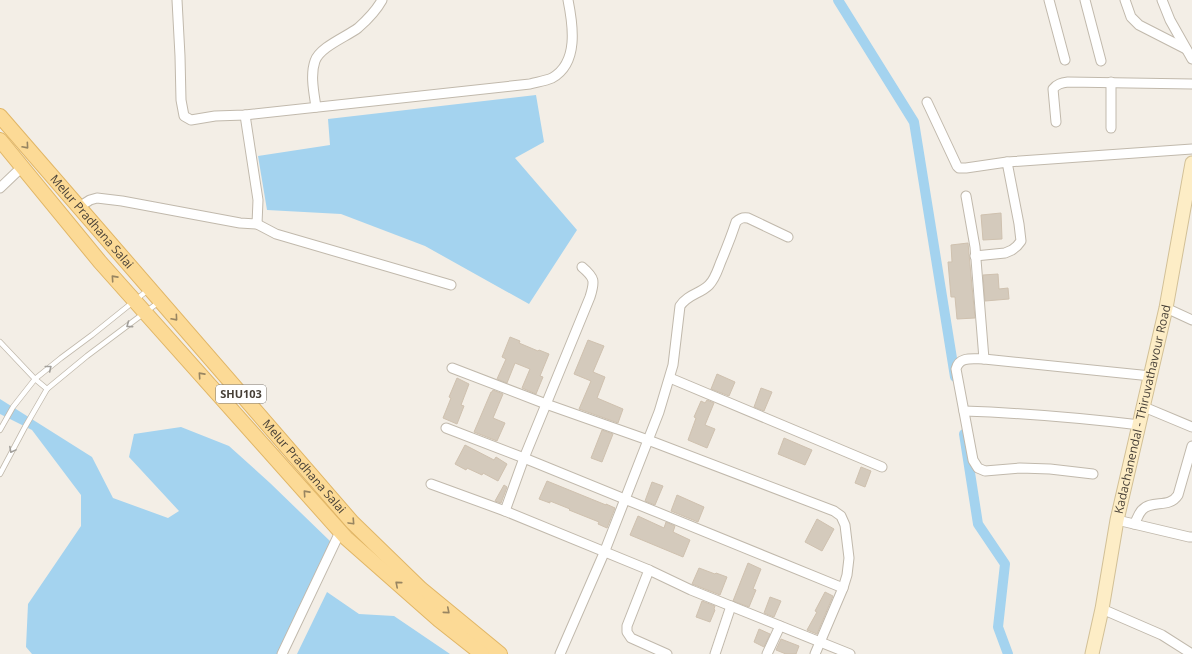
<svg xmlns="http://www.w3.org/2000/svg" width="1192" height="654" font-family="'Open Sans',sans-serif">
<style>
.water{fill:#a4d3ef}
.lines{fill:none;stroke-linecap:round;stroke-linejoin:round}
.canal{stroke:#a4d3ef;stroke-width:10}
.building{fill:#d4cabc;stroke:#cfc1af}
.lane-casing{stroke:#c1b9ac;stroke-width:6}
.street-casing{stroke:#c1b9ac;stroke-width:11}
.secondary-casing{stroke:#d2c097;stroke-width:15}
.primary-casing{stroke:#e1b666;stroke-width:16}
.lane{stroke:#fff;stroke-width:4.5}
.street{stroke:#fff;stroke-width:9}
.secondary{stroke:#fdedc6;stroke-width:13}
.primary{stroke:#fcda96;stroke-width:14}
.oneway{stroke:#988561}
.oneway2{stroke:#a29f9a}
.labels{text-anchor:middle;stroke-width:3.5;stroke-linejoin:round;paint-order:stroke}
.shield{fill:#fff;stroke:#7e7972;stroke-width:1}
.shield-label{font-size:11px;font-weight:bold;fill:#463f36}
.street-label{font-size:12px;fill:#463f36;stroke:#fff}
</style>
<rect width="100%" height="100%" fill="#f3eee6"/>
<!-- water -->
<g class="water">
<path d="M536,95L544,142L515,158L577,230L529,304L425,246L341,214L267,210L258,156L330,145L328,119Z"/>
<path d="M0,399L92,457L113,498L168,518L179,511L129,457L134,434L181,427L229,446L270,483L331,542L277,654H32L26,647L28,604L81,526V495L32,430L0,414Z"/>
<path d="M327,592L359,614L394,616L450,654H297Z"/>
</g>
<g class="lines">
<!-- canal -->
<g class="canal">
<path d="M838,0L914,122L955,377"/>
<path d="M964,434L978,524L1005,564L998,627L1008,654"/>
</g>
</g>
<!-- building -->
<g class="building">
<path d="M1001,213L1002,239L983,240L981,215Z"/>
<path d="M968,243L975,318L957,319L955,297H951L948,262H952L951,245Z"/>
<path d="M998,274L999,289L1008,288L1009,299L985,301L983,275Z"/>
<path d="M510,337L520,341L519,343L538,351L539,350L549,354L540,376L543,377L536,394L522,388L530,369L515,363L507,383L497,379L506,359L502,357Z"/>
<path d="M588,340L604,346L593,372L605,377L597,398L623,409L618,423L579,409L591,381L574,374Z"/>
<path d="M717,374L735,382L729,396L711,389Z"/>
<path d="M457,378L469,384L461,405L464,406L457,424L443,418L451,398L449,397Z"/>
<path d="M761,388L772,392L764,411L754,407Z"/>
<path d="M493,390L503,394L493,418L505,423L497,441L474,432L491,392H492Z"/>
<path d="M707,400L714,403L705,425L715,429L707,448L688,440L696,418L694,417L701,401L705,403Z"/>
<path d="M602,430L613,434L602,462L591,458Z"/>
<path d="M784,438L812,450L805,465L778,454Z"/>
<path d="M465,445L494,460L496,457L507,464L498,481L483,473L482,475L467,468L466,470L455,464Z"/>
<path d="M861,467L871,471L865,487L855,483Z"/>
<path d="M547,481L606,505V504L615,508L607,528L598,524L599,522L569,510L570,509L550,501V503L539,499Z"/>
<path d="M652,482L663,486L655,505L645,501Z"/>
<path d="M504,485L507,487L501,503L495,501Z"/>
<path d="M677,495L704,507L698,522L671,511Z"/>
<path d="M638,516L664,528L666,522L675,526L673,532L690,540L683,557L630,535Z"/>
<path d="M817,519L834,529L822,551L805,542Z"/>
<path d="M748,563L761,569L753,589L756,590L749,607L733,601Z"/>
<path d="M699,568L715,574L716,573L727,577L720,595L692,584Z"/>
<path d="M825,592L833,596L817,634L807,630L817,612L815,611Z"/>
<path d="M770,597L781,601L774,617L764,613Z"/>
<path d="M702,601L715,606L714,609L715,610L710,622L696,617Z"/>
<path d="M759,629L770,634L764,647L754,642Z"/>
<path d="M781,639L799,646L796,654H786L776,650Z"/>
</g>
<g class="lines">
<!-- lane casing -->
<g class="lane-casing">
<g id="lane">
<path d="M0,342L35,379L47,389"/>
<path d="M0,430L13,407L35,379L61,358L92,335L148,290"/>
<path d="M0,474L25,427L47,389L87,356L159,302"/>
</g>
</g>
<!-- street casing -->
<g class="street-casing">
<g id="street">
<path d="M177,0L180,56L181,100L184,116L191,120L215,116L245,115L530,84C537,82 545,81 552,78C579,63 573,25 568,0"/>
<path d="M1049,0L1065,60"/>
<path d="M1085,0L1101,61"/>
<path d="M1125,0L1131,17L1139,25L1186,49"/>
<path d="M1162,0L1170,20L1192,59"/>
<path d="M1111,82V128"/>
<path d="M927,102L957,166L959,168H966L1007,162L1019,224L1021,241L1017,246L1012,250L1005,253L975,256"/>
<path d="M316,107C314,93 310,75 315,61C320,47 346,37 358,28C367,20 376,11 382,0"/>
<path d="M1056,122L1053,89C1057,84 1061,83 1068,82L1192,84"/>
<path d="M1007,162L1192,149"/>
<path d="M0,188L22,167"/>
<path d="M966,196L975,247L984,359C973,359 959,356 956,369L973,460L978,468L985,471L1020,468L1050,469L1093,474"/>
<path d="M79,207L90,200L97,198L122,201L240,223L257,224L258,200L245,115"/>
<path d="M257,224L276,234L451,285"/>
<path d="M1166,308L1192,320"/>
<path d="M984,359L1151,376"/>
<path d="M452,368L546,404L648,440L834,511L841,516L845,525L849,558L847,575L843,588L815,654"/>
<path d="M670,378L882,467"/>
<path d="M1144,407L1192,427"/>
<path d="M964,411C1023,413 1081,418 1140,425"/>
<path d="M446,428L524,458L843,588"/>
<path d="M431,484L505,511L649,570L691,590L850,654"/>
<path d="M505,511L524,458L590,297C595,281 595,278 582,267"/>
<path d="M1117,520L1189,537H1192"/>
<path d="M1134,524C1137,520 1138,514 1142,510C1152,499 1169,509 1178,495L1192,446"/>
<path d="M649,570L627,626V632L631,638L667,654"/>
<path d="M1102,609L1162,635L1192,654"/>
<path d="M282,654L340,532"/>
<path d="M560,654L604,553L659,412L673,365L680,306C688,294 700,294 709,285C716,278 718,268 722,259C727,247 732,234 736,222C740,218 743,217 748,218L788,237"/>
<path d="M715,654L731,606"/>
<path d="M767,654L780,626"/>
</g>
</g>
<!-- secondary casing -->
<g class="secondary-casing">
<g id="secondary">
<path id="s1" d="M1092,654L1102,609L1117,520L1166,308L1192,163"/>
</g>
</g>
<!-- primary casing -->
<g class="primary-casing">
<g id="primary">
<path id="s2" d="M0,116L352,522L421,589L500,654"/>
<path d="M0,140L100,262L346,538L439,620L482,654"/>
</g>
</g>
<!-- lane -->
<use href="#lane" class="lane"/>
<!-- street -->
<use href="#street" class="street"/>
<!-- secondary -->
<use href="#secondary" class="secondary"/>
<!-- primary -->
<use href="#primary" class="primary"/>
</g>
<!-- one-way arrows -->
<defs><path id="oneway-chevron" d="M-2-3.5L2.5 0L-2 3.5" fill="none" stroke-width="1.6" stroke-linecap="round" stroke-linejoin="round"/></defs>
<g class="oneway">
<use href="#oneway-chevron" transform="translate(26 146) rotate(49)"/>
<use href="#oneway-chevron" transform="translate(114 278) rotate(-132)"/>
<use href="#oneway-chevron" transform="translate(175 318) rotate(49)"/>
<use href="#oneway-chevron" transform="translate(201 375) rotate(-132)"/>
<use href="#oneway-chevron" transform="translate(306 493) rotate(-132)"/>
<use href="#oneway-chevron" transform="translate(352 522) rotate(47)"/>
<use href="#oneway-chevron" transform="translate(398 584) rotate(-139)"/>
<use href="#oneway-chevron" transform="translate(447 611) rotate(40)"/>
</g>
<g class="oneway2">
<use href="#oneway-chevron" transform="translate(129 325) rotate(144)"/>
<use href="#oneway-chevron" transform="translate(49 368) rotate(-39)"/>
<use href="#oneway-chevron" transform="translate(12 450) rotate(118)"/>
</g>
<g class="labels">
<!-- shield labels -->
<rect class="shield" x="216" y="385" width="50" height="18" rx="3"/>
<g class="shield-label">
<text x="241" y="398">SHU103</text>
</g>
<!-- street labels -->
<g class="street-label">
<text dy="4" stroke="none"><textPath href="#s2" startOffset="140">Melur Pradhana Salai</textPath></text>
<text dy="4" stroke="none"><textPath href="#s1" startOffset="250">Kadachanendal - Thiruvathavour Road</textPath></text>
<text dy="4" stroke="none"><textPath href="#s2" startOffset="464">Melur Pradhana Salai</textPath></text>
</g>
</g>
</svg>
